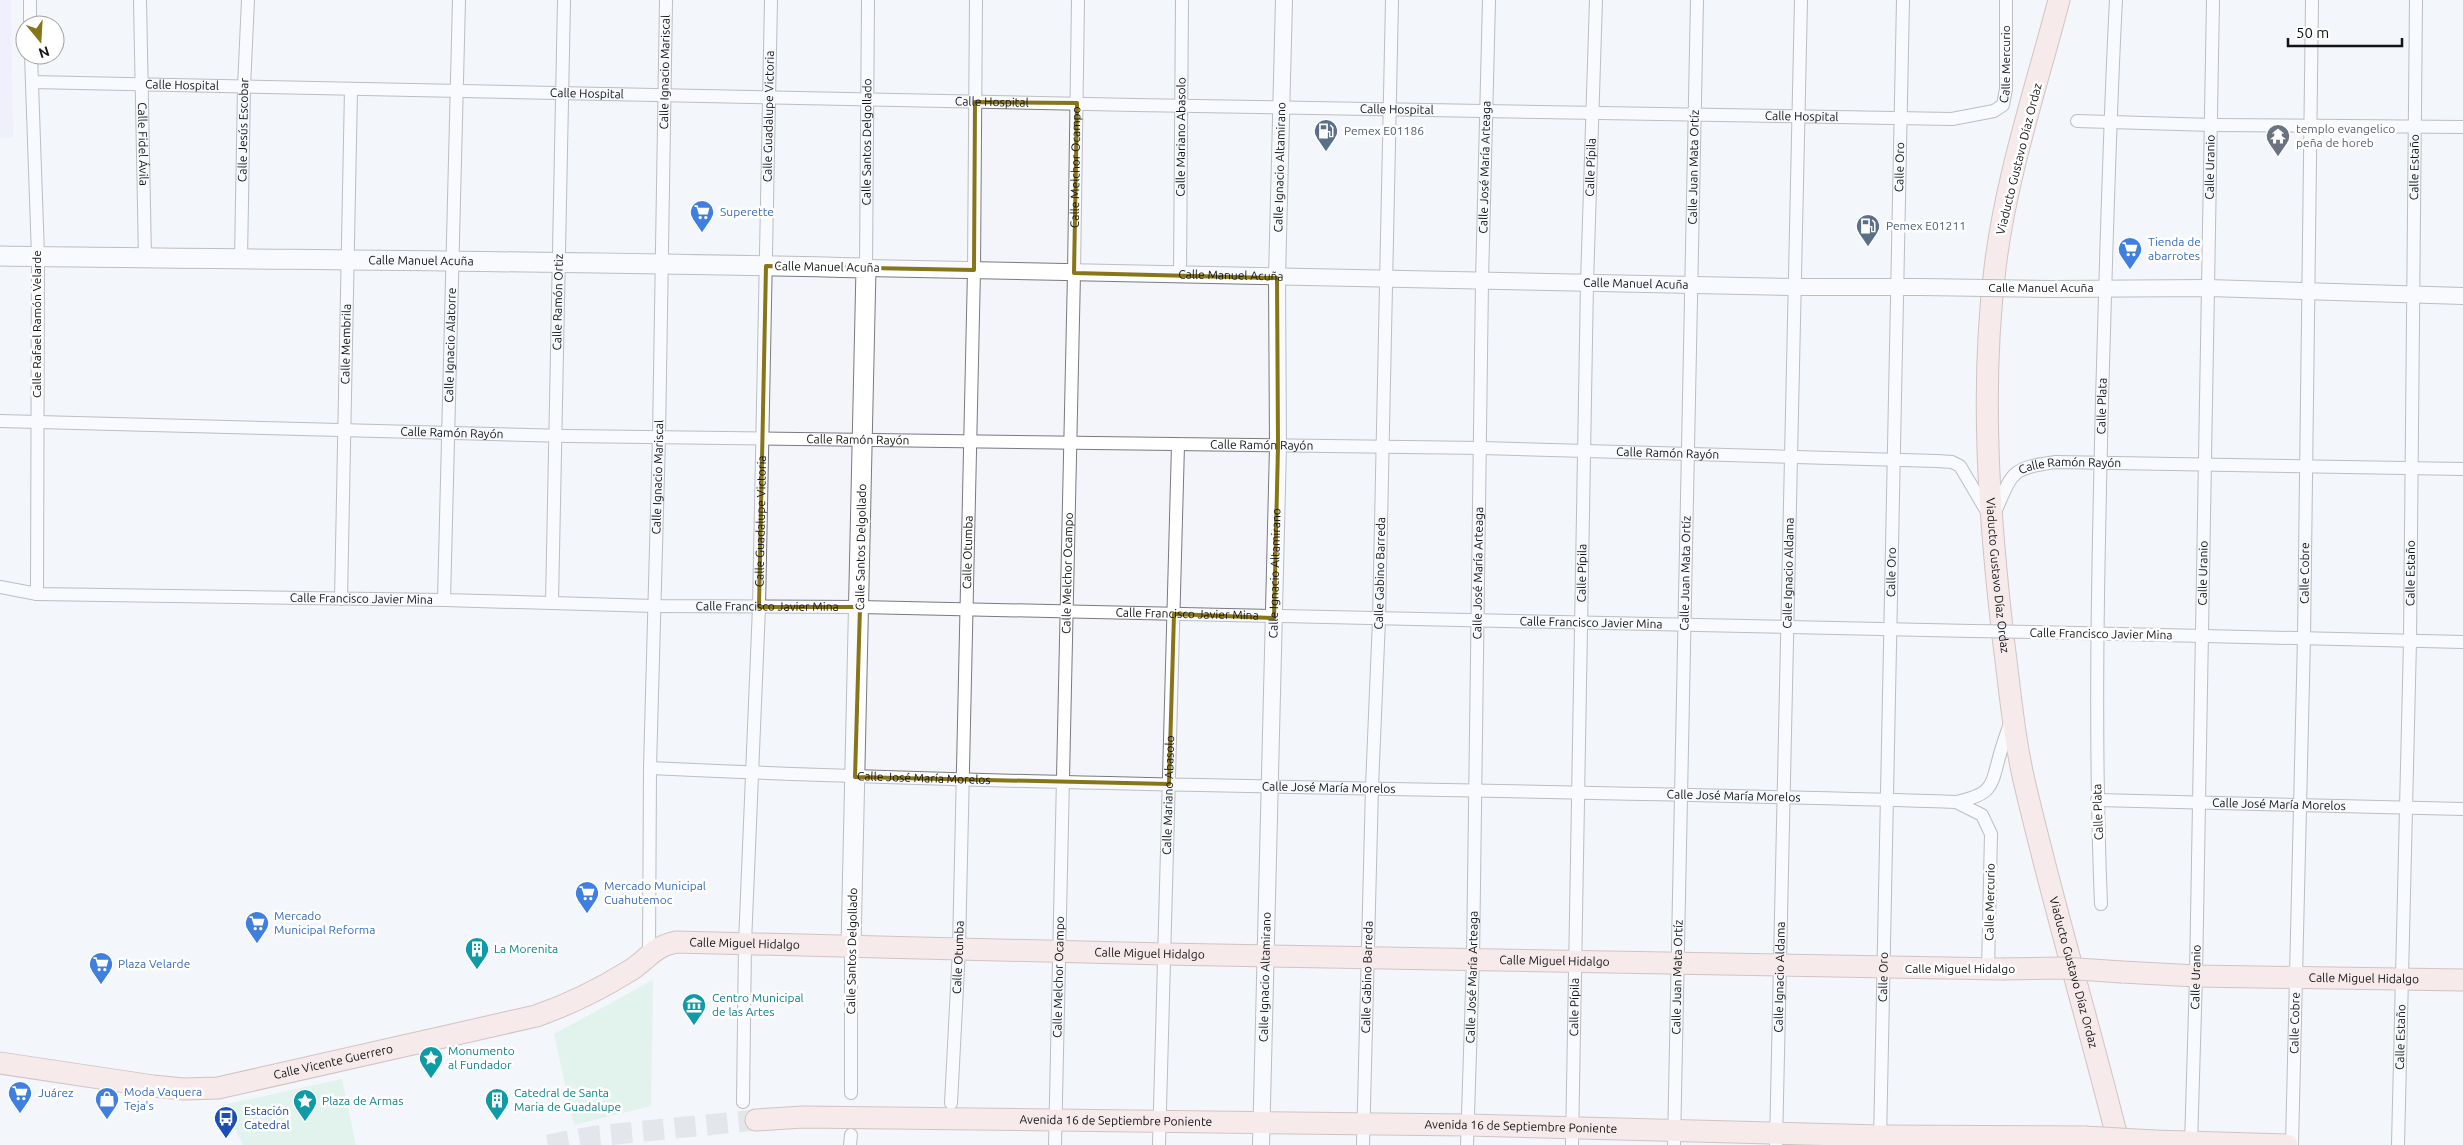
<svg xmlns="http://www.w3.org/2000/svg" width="2463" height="1145" font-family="Ubuntu,sans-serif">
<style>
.education{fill:#ede7fd}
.green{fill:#cfefdc}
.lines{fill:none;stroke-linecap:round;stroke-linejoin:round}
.primary-tunnel{stroke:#d1d3d8;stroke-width:21;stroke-dasharray:21 11;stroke-linecap:butt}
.minor-casing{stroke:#797a7f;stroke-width:14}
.tertiary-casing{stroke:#797a7f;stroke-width:18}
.secondary-casing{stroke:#797a7f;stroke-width:21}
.primary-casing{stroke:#a9867e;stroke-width:23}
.minor{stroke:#fff;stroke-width:12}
.tertiary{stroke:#fff;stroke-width:16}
.secondary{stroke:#fff;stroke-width:19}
.primary{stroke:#fddcd4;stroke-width:21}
.minor-bridge-casing{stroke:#797a7f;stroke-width:14;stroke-linecap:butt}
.tertiary-bridge-casing{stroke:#797a7f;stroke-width:18;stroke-linecap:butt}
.primary-bridge-casing{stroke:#a9867e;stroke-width:23;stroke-linecap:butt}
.minor-bridge{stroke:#fff;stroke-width:12}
.tertiary-bridge{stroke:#fff;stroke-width:16}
.primary-bridge{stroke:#fddcd4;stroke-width:21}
.marked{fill:none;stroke:#877518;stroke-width:4;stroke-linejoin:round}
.labels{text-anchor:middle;stroke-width:5;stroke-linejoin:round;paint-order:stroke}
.street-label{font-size:12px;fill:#121315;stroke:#fff}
.worship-label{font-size:12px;fill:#5b616d;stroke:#fff;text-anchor:start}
.service-label{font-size:12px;fill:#4e5e75;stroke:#fff;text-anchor:start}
.shop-label{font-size:12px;fill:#366cbe;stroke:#fff;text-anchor:start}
.culture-label{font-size:12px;fill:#0d838f;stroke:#fff;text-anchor:start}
.transit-label{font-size:12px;fill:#164399;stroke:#fff;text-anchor:start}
</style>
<rect width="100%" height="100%" fill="#f3f5fb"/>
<!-- education -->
<path class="education" d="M0,0H11L13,137L0,138Z"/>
<!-- green -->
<g class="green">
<path d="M653,980L651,1106L574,1125L554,1034Z"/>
<path d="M342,1079L356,1145H243L223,1105Z"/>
</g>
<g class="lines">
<!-- primary-tunnel -->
<path class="primary-tunnel" d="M548,1145L596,1136L756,1120"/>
<!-- minor casing -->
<g class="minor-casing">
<g id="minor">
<path d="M30,0V25"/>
<path id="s1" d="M140,0L145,258"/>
<path d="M31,55L38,256L37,594"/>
<path id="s2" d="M32,82L1135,105L1952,119L1994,111L2003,105L2006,89V0"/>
<path d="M2077,121L2212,125L2463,127"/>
<path id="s3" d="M241,259L244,87L248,0"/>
<path id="s4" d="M866,268L868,0"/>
<path id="s5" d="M1180,275L1182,0"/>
<path id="s6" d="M0,421L568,436L1482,448L1937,461L1952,462L1960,466L1989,515"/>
<path id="s7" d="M1995,512C2013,472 2010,468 2056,462L2463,469"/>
<path id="s8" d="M0,587L37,594L444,600L655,606L860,607L1972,631"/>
<path id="s9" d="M341,599L351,89"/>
<path id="s10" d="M444,600L459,0"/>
<path id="s11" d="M552,603L564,0"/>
<path d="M2035,632L2463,642"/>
<path id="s12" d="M650,768C1085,788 1521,788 1956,802L1982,815L1991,834L1988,970"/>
<path id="s13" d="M2097,800L2463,809"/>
<path d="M1956,802C1994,794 1991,786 2000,754C2003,743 2007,733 2010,723"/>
<path id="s14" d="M2101,904C2094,735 2098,568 2102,400C2106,266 2109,133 2116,0"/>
<path d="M851,946V1093"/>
<path id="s15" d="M649,953L650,768L659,437L666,0"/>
<path id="s16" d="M743,1102L745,943L759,607L771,0"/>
<path id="s17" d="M951,1103L959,949L974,270L976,0"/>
<path id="s18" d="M1880,1142L1903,0"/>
<path d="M850,1145L851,1135"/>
<path id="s19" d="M1055,1145L1074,273L1078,0"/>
<path id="s20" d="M1159,1145L1178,445"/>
<path id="s21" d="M1363,1145L1372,787L1379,619L1392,0"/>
<path id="s22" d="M1467,1145L1473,959L1482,281L1489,0"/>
<path id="s23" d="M1572,1145L1587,283L1596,0"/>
<path id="s24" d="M1674,1145L1697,0"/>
<path id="s25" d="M1776,1145L1801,0"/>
<path id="s26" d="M2191,1145L2196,976L2213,0"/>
<path id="s27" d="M2292,1145L2304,638L2312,0"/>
<path id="s28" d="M2398,1145L2410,641L2416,0"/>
</g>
</g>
<!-- tertiary casing -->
<g class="tertiary-casing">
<g id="tertiary">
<path id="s29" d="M866,268L1795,287H1922"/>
<path d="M2050,289L2209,288L2463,296"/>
<path id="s30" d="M1261,1145L1278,446L1277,278L1284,0"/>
</g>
</g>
<!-- secondary casing -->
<g class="secondary-casing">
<g id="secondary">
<path id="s31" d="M0,256C289,260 577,261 866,268L851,946"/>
</g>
</g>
<!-- primary casing -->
<g class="primary-casing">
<g id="primary">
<path id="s32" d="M2059,0C2036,88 2006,177 1995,268C1980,390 1989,515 2003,637C2010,689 2014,742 2027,793C2055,911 2090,1028 2119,1145"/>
<path id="s33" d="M2122,972L2196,976L2463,980"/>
<path id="s34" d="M0,1063L153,1086L183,1089L218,1088L536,1016C568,1005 602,988 631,970C649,958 653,947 676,942L1164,954L2002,969"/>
<path id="s35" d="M756,1120L803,1117L1467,1125L1880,1136L2085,1137"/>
<path d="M2154,1141L2287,1145"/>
</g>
</g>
<!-- minor -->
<use href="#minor" class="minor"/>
<!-- tertiary -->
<use href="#tertiary" class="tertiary"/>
<!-- secondary -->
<use href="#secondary" class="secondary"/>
<!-- primary -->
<use href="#primary" class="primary"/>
<!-- minor-bridge casing -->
<g class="minor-bridge-casing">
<path id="minor-bridge" d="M1972,631L2035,632"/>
</g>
<!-- tertiary-bridge casing -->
<g class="tertiary-bridge-casing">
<path id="tertiary-bridge" d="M1922,287L2050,289"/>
</g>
<!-- primary-bridge casing -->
<g class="primary-bridge-casing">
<g id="primary-bridge">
<path d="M2002,969L2063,968L2122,972"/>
<path d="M2085,1137L2154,1141"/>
</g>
</g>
<!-- minor-bridge -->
<use href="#minor-bridge" class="minor-bridge"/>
<!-- tertiary-bridge -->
<use href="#tertiary-bridge" class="tertiary-bridge"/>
<!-- primary-bridge -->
<use href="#primary-bridge" class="primary-bridge"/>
</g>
<!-- marked area -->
<path d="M0 0H2463V1145H0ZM975,102L1077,103L1074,273L1277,278L1278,446L1274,618L1174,614L1169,784L855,777L860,607H759L766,266L974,270Z" fill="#f3f5fb" fill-opacity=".55" fill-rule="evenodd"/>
<path class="marked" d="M975,102L1077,103L1074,273L1277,278L1278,446L1274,618L1174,614L1169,784L855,777L860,607H759L766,266L974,270Z"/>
<!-- icons -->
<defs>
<g id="fuel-pin" transform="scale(1.25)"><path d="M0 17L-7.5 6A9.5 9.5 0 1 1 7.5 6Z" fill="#5c6f8a" stroke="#fff"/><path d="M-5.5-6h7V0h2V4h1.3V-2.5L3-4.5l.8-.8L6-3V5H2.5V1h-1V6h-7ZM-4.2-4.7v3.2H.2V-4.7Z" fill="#fff"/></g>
<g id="temple-pin" transform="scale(1.25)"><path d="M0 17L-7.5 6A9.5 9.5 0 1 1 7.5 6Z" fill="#6b7280" stroke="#fff"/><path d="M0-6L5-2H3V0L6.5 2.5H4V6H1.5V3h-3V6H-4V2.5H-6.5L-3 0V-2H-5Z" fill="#fff"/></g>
<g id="supermarket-pin" transform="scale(1.25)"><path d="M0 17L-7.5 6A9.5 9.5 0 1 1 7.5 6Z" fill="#3f7fe0" stroke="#fff"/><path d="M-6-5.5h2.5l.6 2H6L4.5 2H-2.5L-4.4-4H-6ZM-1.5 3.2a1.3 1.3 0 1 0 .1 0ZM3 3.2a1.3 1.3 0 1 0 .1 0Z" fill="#fff"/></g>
<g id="building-pin" transform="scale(1.25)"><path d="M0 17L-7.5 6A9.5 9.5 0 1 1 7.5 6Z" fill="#0f9aa8" stroke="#fff"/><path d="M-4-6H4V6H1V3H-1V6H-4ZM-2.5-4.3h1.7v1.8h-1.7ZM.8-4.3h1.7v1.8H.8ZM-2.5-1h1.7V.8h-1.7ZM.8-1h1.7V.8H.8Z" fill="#fff"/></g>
<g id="museum-pin" transform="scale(1.25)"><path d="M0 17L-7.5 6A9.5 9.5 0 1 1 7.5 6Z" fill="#0f9aa8" stroke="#fff"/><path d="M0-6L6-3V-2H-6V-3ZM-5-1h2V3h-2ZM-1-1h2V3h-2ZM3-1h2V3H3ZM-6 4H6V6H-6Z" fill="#fff"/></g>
<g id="sight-pin" transform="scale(1.25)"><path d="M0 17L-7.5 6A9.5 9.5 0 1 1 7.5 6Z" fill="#0f9aa8" stroke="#fff"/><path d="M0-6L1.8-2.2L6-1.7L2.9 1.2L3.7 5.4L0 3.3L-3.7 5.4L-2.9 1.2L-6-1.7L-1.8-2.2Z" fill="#fff"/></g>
<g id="shop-pin" transform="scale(1.25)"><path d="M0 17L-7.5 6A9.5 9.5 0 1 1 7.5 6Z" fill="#3f7fe0" stroke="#fff"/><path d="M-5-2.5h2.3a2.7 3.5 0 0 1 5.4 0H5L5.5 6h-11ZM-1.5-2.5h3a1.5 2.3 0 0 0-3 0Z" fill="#fff"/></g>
<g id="bus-pin" transform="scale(1.25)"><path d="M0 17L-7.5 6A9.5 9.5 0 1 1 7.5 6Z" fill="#1a4fb4" stroke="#fff"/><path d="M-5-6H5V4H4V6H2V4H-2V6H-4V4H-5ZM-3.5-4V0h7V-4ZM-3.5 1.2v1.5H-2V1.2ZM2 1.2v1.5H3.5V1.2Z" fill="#fff"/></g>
</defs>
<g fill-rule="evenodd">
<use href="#fuel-pin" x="1326" y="131"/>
<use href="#temple-pin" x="2278" y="136"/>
<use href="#supermarket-pin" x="702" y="212"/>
<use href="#fuel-pin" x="1868" y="226"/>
<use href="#supermarket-pin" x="2130" y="249"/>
<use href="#supermarket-pin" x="587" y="893"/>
<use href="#supermarket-pin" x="257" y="923"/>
<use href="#building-pin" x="477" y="949"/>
<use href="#supermarket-pin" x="101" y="964"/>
<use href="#museum-pin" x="694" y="1005"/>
<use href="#sight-pin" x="431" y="1058"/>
<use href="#supermarket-pin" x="20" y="1093"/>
<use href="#shop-pin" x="107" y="1099"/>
<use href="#building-pin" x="497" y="1100"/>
<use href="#sight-pin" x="305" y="1101"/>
<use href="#bus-pin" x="226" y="1118"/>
</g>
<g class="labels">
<!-- street labels -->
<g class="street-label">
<text dy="4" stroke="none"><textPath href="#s2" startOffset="2015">Calle Mercurio</textPath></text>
<text dy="4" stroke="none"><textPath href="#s15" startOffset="881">Calle Ignacio Mariscal</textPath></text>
<text dy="4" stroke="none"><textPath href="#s2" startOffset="150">Calle Hospital</textPath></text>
<text dy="4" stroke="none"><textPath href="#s2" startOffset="555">Calle Hospital</textPath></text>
<text dy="4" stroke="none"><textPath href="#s2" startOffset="960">Calle Hospital</textPath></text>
<text dy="4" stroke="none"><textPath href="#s2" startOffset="1365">Calle Hospital</textPath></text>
<text dy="4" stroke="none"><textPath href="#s16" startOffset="986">Calle Guadalupe Victoria</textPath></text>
<text dy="4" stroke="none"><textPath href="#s2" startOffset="1770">Calle Hospital</textPath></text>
<text dy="4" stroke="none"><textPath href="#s3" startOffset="129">Calle Jesús Escobar</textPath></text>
<text dy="4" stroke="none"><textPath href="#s5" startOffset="138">Calle Mariano Abasolo</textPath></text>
<text dy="4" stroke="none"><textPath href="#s4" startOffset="126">Calle Santos Delgollado</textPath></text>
<text dy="4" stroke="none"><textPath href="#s1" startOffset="144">Calle Fidel Ávila</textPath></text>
<text transform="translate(2019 159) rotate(-76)" y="4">Viaducto Gustavo Díaz Ordaz</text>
<text dy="4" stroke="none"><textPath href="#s19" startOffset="978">Calle Melchor Ocampo</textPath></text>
<text dy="4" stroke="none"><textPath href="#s30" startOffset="978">Calle Ignacio Altamirano</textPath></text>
<text dy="4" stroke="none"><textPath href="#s22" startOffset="978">Calle José María Arteaga</textPath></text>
<text dy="4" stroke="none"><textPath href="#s23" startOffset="978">Calle Pípila</textPath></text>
<text dy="4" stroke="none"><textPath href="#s24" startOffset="978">Calle Juan Mata Ortíz</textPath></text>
<text dy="4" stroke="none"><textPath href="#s18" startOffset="975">Calle Oro</textPath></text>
<text dy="4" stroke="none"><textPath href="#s26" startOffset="978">Calle Uranio</textPath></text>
<text dy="4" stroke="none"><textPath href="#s28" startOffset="978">Calle Estaño</textPath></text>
<text dy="4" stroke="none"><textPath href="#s31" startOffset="421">Calle Manuel Acuña</textPath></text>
<text transform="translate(827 267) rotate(1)" y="4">Calle Manuel Acuña</text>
<text dy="4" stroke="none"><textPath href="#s29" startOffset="365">Calle Manuel Acuña</textPath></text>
<text dy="4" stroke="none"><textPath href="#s29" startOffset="770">Calle Manuel Acuña</textPath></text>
<text x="2041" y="292">Calle Manuel Acuña</text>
<text dy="4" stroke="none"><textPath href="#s11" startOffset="301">Calle Ramón Ortiz</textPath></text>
<text transform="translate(37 324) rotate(-90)" y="4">Calle Rafael Ramón Velarde</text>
<text dy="4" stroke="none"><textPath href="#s9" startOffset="255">Calle Membrila</textPath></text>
<text dy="4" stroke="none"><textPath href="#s10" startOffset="255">Calle Ignacio Alatorre</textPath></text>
<text dy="4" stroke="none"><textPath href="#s14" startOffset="498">Calle Plata</textPath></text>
<text dy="4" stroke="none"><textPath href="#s6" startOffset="452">Calle Ramón Rayón</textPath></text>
<text dy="4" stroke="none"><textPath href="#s6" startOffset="858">Calle Ramón Rayón</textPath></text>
<text dy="4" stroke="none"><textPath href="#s6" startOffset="1262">Calle Ramón Rayón</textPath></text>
<text dy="4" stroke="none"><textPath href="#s6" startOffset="1668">Calle Ramón Rayón</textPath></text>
<text dy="4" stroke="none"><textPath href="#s7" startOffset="100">Calle Ramón Rayón</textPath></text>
<text dy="4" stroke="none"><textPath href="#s15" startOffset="476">Calle Ignacio Mariscal</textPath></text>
<text dy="4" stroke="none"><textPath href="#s16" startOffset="581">Calle Guadalupe Victoria</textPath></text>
<text transform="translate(861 547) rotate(-89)" y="4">Calle Santos Delgollado</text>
<text dy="4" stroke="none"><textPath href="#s17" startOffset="551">Calle Otumba</textPath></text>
<text dy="4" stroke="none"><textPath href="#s23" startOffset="572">Calle Pípila</textPath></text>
<text dy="4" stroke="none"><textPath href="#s18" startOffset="570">Calle Oro</textPath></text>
<text dy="4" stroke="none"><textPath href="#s19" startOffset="572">Calle Melchor Ocampo</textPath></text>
<text dy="4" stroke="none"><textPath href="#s30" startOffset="572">Calle Ignacio Altamirano</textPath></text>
<text dy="4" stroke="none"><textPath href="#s21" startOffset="572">Calle Gabino Barreda</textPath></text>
<text dy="4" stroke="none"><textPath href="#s22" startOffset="572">Calle José María Arteaga</textPath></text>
<text dy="4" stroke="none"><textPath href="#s24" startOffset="572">Calle Juan Mata Ortíz</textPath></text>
<text dy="4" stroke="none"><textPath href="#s25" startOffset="572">Calle Ignacio Aldama</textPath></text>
<text dy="4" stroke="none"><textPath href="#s26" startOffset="572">Calle Uranio</textPath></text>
<text dy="4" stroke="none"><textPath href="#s27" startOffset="572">Calle Cobre</textPath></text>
<text dy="4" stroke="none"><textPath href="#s28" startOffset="572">Calle Estaño</textPath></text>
<text dy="4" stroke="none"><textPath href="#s32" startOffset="584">Viaducto Gustavo Díaz Ordaz</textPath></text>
<text dy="4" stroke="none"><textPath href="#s8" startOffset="362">Calle Francisco Javier Mina</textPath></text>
<text dy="4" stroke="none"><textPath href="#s8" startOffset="768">Calle Francisco Javier Mina</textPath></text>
<text dy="4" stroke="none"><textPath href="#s8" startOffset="1188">Calle Francisco Javier Mina</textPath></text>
<text dy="4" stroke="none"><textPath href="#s8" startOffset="1592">Calle Francisco Javier Mina</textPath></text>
<text transform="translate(2101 634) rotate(1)" y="4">Calle Francisco Javier Mina</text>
<text dy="4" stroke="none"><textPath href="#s12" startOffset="274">Calle José María Morelos</textPath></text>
<text dy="4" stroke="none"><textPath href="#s12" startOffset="679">Calle José María Morelos</textPath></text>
<text dy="4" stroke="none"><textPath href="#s20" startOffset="350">Calle Mariano Abasolo</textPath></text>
<text dy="4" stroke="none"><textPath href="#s12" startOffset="1084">Calle José María Morelos</textPath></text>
<text dy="4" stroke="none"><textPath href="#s13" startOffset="182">Calle José María Morelos</textPath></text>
<text transform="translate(2098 812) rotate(-92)" y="4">Calle Plata</text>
<text transform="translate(1990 902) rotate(-89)" y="4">Calle Mercurio</text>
<text dy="4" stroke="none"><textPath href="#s34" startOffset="774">Calle Miguel Hidalgo</textPath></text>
<text transform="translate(852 951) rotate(-89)" y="4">Calle Santos Delgollado</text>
<text dy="4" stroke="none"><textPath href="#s34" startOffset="1179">Calle Miguel Hidalgo</textPath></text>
<text dy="4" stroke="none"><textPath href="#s17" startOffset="146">Calle Otumba</textPath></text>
<text dy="4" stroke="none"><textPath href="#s34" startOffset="1584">Calle Miguel Hidalgo</textPath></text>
<text x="1960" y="973">Calle Miguel Hidalgo</text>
<text dy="4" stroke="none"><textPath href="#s32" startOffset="989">Viaducto Gustavo Díaz Ordaz</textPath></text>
<text dy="4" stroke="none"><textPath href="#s19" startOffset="168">Calle Melchor Ocampo</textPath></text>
<text dy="4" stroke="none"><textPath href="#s30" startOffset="168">Calle Ignacio Altamirano</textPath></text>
<text dy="4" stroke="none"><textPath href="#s21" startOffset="168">Calle Gabino Barreda</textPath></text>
<text dy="4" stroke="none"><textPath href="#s22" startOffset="168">Calle José María Arteaga</textPath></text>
<text dy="4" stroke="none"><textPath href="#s24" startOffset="168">Calle Juan Mata Ortíz</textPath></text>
<text dy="4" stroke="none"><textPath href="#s25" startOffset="168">Calle Ignacio Aldama</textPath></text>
<text dy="4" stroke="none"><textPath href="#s18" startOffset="165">Calle Oro</textPath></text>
<text dy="4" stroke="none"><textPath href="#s26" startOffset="168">Calle Uranio</textPath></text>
<text dy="4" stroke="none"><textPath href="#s33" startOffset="242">Calle Miguel Hidalgo</textPath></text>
<text dy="4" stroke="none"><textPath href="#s23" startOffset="138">Calle Pípila</textPath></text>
<text dy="4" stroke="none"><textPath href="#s27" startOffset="122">Calle Cobre</textPath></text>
<text dy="4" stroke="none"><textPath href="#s28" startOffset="108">Calle Estaño</textPath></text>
<text dy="4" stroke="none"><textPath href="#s34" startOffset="338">Calle Vicente Guerrero</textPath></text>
<text dy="4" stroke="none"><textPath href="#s35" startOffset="360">Avenida 16 de Septiembre Poniente</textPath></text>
<text dy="4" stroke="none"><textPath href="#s35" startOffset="765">Avenida 16 de Septiembre Poniente</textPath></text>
</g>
<!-- worship labels -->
<g class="worship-label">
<text x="2296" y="133">templo evangelico<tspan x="2296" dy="14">peña de horeb</tspan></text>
</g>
<!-- service labels -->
<g class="service-label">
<text x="1344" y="135">Pemex E01186</text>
<text x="1886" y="230">Pemex E01211</text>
</g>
<!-- shop labels -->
<g class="shop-label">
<text x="720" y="216">Superette</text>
<text x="2148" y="246">Tienda de<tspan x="2148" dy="14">abarrotes</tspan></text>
<text x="604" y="890">Mercado Municipal<tspan x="604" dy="14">Cuahutemoc</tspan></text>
<text x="274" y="920">Mercado<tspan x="274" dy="14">Municipal Reforma</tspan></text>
<text x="118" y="968">Plaza Velarde</text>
<text x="124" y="1096">Moda Vaquera<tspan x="124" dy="14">Teja's</tspan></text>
<text x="38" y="1097">Juárez</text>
</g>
<!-- culture labels -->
<g class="culture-label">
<text x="494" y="953">La Morenita</text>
<text x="712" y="1002">Centro Municipal<tspan x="712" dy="14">de las Artes</tspan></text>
<text x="448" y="1055">Monumento<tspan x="448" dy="14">al Fundador</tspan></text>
<text x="514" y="1097">Catedral de Santa<tspan x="514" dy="14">Maria de Guadalupe</tspan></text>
<text x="322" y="1105">Plaza de Armas</text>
</g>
<!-- transit labels -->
<g class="transit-label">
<text x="244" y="1115">Estación<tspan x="244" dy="14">Catedral</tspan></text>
</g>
</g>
<!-- north arrow -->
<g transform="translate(40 40) rotate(162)"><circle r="24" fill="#ffffff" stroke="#a0a1a1"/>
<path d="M0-4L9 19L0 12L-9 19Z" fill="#877518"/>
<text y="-8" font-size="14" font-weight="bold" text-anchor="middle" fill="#121315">N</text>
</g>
<!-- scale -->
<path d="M2288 38v8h114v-8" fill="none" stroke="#121315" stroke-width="2.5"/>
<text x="2296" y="38" font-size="15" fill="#121315" stroke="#ffffff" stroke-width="4" paint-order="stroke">50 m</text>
</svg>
